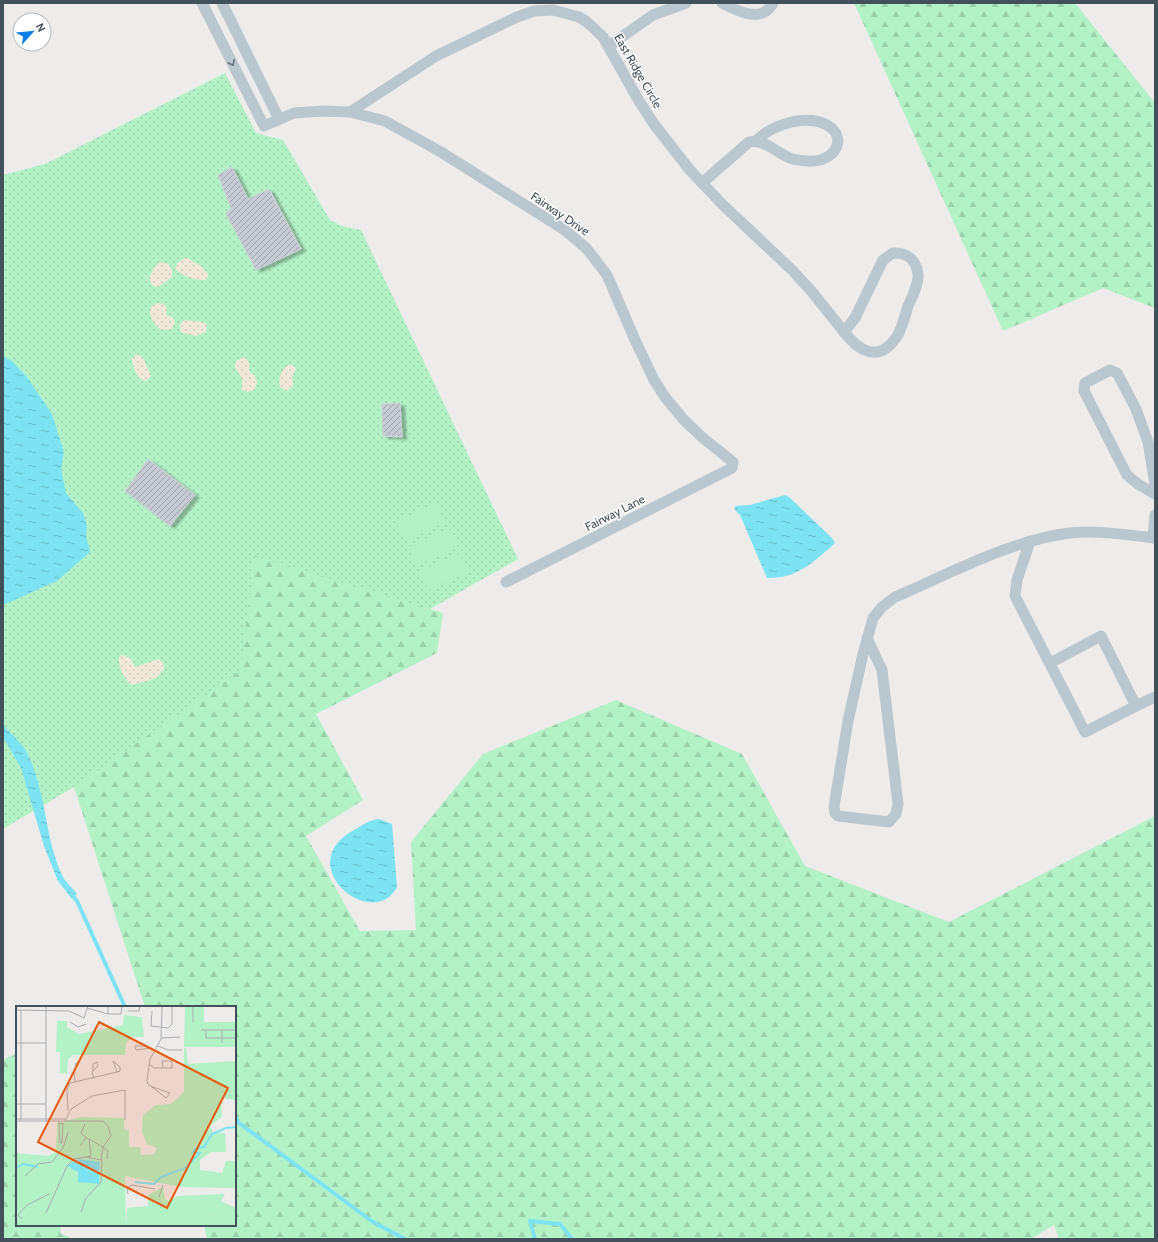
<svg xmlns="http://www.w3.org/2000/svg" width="1158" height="1242" font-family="Cabin,sans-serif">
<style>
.grass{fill:url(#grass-dots)}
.forest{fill:url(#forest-firs)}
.sand{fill:url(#sand-dots)}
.pitch{fill:#b3f1c6}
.water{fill:url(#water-ripples)}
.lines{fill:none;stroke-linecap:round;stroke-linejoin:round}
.stream{stroke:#7de3f2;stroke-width:4}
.building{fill:url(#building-hatch);stroke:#ced2d8;filter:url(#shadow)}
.street{stroke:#bac7cf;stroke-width:11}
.oneway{stroke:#66747d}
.labels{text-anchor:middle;stroke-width:3;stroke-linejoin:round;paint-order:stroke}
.street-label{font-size:12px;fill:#42505a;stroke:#fff}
.inset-river{fill:none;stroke:#7de3f2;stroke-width:2}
.inset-road{fill:none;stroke:#a9adb1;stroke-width:1}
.view{fill:#e8590c;fill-opacity:0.15;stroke:#e8590c;stroke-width:2}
.inset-edge{fill:none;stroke:#42505a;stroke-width:2}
</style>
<defs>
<pattern id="grass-dots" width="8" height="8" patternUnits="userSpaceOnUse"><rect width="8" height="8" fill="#b3f1c6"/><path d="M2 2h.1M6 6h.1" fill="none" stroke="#9bd0ac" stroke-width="1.8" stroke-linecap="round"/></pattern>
<pattern id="forest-firs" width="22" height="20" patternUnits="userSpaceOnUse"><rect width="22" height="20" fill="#b3f1c6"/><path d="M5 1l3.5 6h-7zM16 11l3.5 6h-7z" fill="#9bd0ac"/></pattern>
<pattern id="sand-dots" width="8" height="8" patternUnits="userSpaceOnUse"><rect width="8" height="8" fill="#f2e8d9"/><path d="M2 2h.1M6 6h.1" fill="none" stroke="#d1c9bc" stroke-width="1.8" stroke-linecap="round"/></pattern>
<pattern id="water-ripples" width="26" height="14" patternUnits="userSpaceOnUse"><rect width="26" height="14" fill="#7de3f2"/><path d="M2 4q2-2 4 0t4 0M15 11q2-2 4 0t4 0" fill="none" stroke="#68bac7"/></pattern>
<pattern id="building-hatch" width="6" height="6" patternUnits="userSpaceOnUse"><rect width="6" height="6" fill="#c6cad2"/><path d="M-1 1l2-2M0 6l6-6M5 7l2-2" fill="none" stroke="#a2a6ad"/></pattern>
<filter id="shadow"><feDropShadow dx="4.5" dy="2.5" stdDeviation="1" flood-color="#0004"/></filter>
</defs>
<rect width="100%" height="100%" fill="#eeebeb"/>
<!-- grass -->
<path class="grass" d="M225,73L256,133L283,140L330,220L342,226L361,230L518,559L430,609L74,787L3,829V175L45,164Z"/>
<!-- forest -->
<g class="forest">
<path d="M854,3H1075L1155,103V308L1103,288L1003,331Z"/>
<path d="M255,556L443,613L437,653L316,714L363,800L306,836L360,931L416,930L411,842L483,754L616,700L742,754L805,866L949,922L1155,816V1239H1059L1054,1225L1031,1239H207L204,1225H235V1007H145L74,787L240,671Z"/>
<path d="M17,1053V1225H61L60,1233L73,1239H3V1060Z"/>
</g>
<!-- sand -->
<g class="sand">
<path d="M187,258L201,266L208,274L207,279C200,283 180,275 176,269C176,263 181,259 187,258Z"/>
<path d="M160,262L168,264L172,270V277L158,287L152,285L149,278L154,268Z"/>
<path d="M160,303L165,305L167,309L166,315L172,317L175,322L172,329L161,330C152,323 142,305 160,303Z"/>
<path d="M184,320L203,322L207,325L206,332L196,336L181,332L180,325Z"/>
<path d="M137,354L143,358L151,376L146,381C137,380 133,367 132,359Z"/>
<path d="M245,357L249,363V371L255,376L257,383L254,390L247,392L241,389L243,380L235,367L236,361Z"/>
<path d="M288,365H293L296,369L292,377L293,386L287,391L280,387C278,379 281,370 288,365Z"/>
<path d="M122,655L130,658L135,667L159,659L163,663L164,669L156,678L132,685C124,680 118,666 119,658Z"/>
</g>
<!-- pitch -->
<g class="pitch">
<path d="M436,503L445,522L405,541L396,522Z"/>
<path d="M449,528L458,547L417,566L408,547Z"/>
<path d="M460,553L469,572L428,591L419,572Z"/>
</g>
<!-- water -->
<g class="water">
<path d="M3,356L12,361L27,377L52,414L64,452L61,469L66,493L83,513L87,526L86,535L90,552L57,581L3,605Z"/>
<path d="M785,495L789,497L832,538L835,543C814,562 796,579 767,578L740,515L735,510V506L750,505Z"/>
<path d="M3,723L5,727C12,735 22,743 27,753C47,792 44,838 63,877C66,883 73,888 77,894L72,899L58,881L44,846L21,768L3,737Z"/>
<path d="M379,819L392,824L397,887C373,933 290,865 354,830C363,825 369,820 379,819Z"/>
</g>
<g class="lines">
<!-- stream -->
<g class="stream">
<path d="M71,894L77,901L125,1007"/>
<path d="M235,1116L239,1123L373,1222L405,1239"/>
<path d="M535,1239L530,1221L560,1224L572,1239"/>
</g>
</g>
<!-- building -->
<g class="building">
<path d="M232,167L248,199L269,189L301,249L256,270L226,214L231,208L218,175Z"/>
<path d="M400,403L402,437L383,436L382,404Z"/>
<path d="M148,459L195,495L170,526L125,491Z"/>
</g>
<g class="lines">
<!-- street -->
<g class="street">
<path d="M202,3L264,126L294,113L323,111L350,112L385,121L441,152L565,230L587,249L607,275L635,340L654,380L665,397L683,419L703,438L733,462L732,468L506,582"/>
<path d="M222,3L279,119"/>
<path d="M722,3C737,11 762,24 773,3"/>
<path d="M609,46L653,15L686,3"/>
<path d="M350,112L436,56L517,17L534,11L553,10L579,17L587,22L603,37L639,101L654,124L689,169L722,204L792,270L813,293L844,332"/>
<path d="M702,183L749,142C767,139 776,154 793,159C801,161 812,162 820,160C839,155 845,135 827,125C805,114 773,124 756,141"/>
<path d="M893,253C907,252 916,260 918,274C919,284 912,297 908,306C905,316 902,329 896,338C878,363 859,351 844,332L855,318L883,260Z"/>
<path d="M1155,484L1148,442L1136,409L1117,373L1110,370L1085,383L1084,391L1127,475L1138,484L1155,494"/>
<path d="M1153,538L1155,515"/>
<path d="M1030,541L1017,580L1015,596L1085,732L1136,706L1101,636L1050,663"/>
<path d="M867,638L882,670L898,804L896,814L889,822L838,816L835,813L834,807L848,721L863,654L873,618L882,607L895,597C949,574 1011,540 1070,533C1098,530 1127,535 1155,538"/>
<path d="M1136,706L1155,697"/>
</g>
</g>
<!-- one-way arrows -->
<defs><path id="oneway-chevron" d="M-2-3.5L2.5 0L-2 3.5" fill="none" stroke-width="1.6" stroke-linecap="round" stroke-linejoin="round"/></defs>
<use class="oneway" href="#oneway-chevron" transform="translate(232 63) rotate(63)"/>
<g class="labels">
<!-- street labels -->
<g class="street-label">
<text transform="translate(638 71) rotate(60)" y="4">East Ridge Circle</text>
<text transform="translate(560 214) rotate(34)" y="4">Fairway Drive</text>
<text transform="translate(615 513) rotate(-27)" y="4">Fairway Lane</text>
</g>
</g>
<!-- overview -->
<g transform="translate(16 1006)">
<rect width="220" height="220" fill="#eeebeb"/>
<path d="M65,111L108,112L110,220H0V147L32,150L40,146L41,117Z" fill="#b3f1c6"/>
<path d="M108,9L126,11L128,31H117L110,37L109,49H57L52,53L51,68L44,67V46H40L41,15H51V21L63,28L107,19ZM168,42H170L172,58L220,55V94L205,92L206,111L194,120L197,126L209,127L210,146H195L184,154V164L206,167L210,155H220V182L165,181L108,170L104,147L93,139L109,123L113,125V141H124L125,149L138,148L141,142L131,138L126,126L127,109L140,99L155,98L168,86ZM147,181L149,193L153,195L161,190L209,188L205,195L220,202V220H190L188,211L199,208L201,201L170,215V220H110L111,202L132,200V189Z" fill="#b3f1c6"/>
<path d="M202,201L214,208L209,216L199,208L188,211L190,220H170L167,203Z" fill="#b3f1c6"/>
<path d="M169,0H188V16H220V41H168Z" fill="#b3f1c6"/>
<path d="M63,153L84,156L83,178L62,176V166L51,160Z" fill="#7de3f2"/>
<path class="inset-river" d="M0,162L7,158L22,161M119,176L138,178L145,171L169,162L184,147L177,146L179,143L188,141L196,128L210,122L220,121"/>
<path class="inset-road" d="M30,0V115M92,0V8H105L106,0M71,2L92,8M0,4L53,5L68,12M5,4V115M112,5H123L124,0M136,5L135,20L152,22L156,18V0M68,12L72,0M54,16L62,21L70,18M177,16V0M185,24H220M190,24V32H220M145,32L164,31M0,37H30M206,37V24M142,40L152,44H166M135,42L120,44L119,40H129L135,42L139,45M97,55L104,61V65L101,66ZM133,58L138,62H156V55H146L147,62M77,65V58L81,56L82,60L76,66L78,73M59,75L58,66L63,55L59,58L60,62M134,80L154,87L150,92L136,81L132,78L131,75L134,53L145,33L146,0M0,98H30M52,105L51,83L54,77L101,66M0,113H49M0,115H87L92,120L95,130L87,141L73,133M43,115V118L44,137H46L47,117L43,118M49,115L55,103L76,90L109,84V114M69,118L65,127L70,132M70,151L85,154L87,141L92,145L91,153M9,170L22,158L36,156L47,142L52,126M112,188L111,182L116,179L139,183M143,191L147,179M65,206L70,192L85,176L86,153M30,207L51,160L58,153L75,150L73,133L70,132L64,140M6,213L2,209L11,199L33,188"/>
<path class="view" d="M83,16L212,82L151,202L22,136Z"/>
<rect width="220" height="220" class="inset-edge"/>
</g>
<!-- border -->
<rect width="1158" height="1242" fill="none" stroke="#42505a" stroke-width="8"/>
<!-- north arrow -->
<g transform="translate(32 32) rotate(63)"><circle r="19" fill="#ffffff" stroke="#b3b9bd"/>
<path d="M0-3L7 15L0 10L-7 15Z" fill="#0b7de8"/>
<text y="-6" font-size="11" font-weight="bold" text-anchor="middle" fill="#42505a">N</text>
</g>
</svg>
